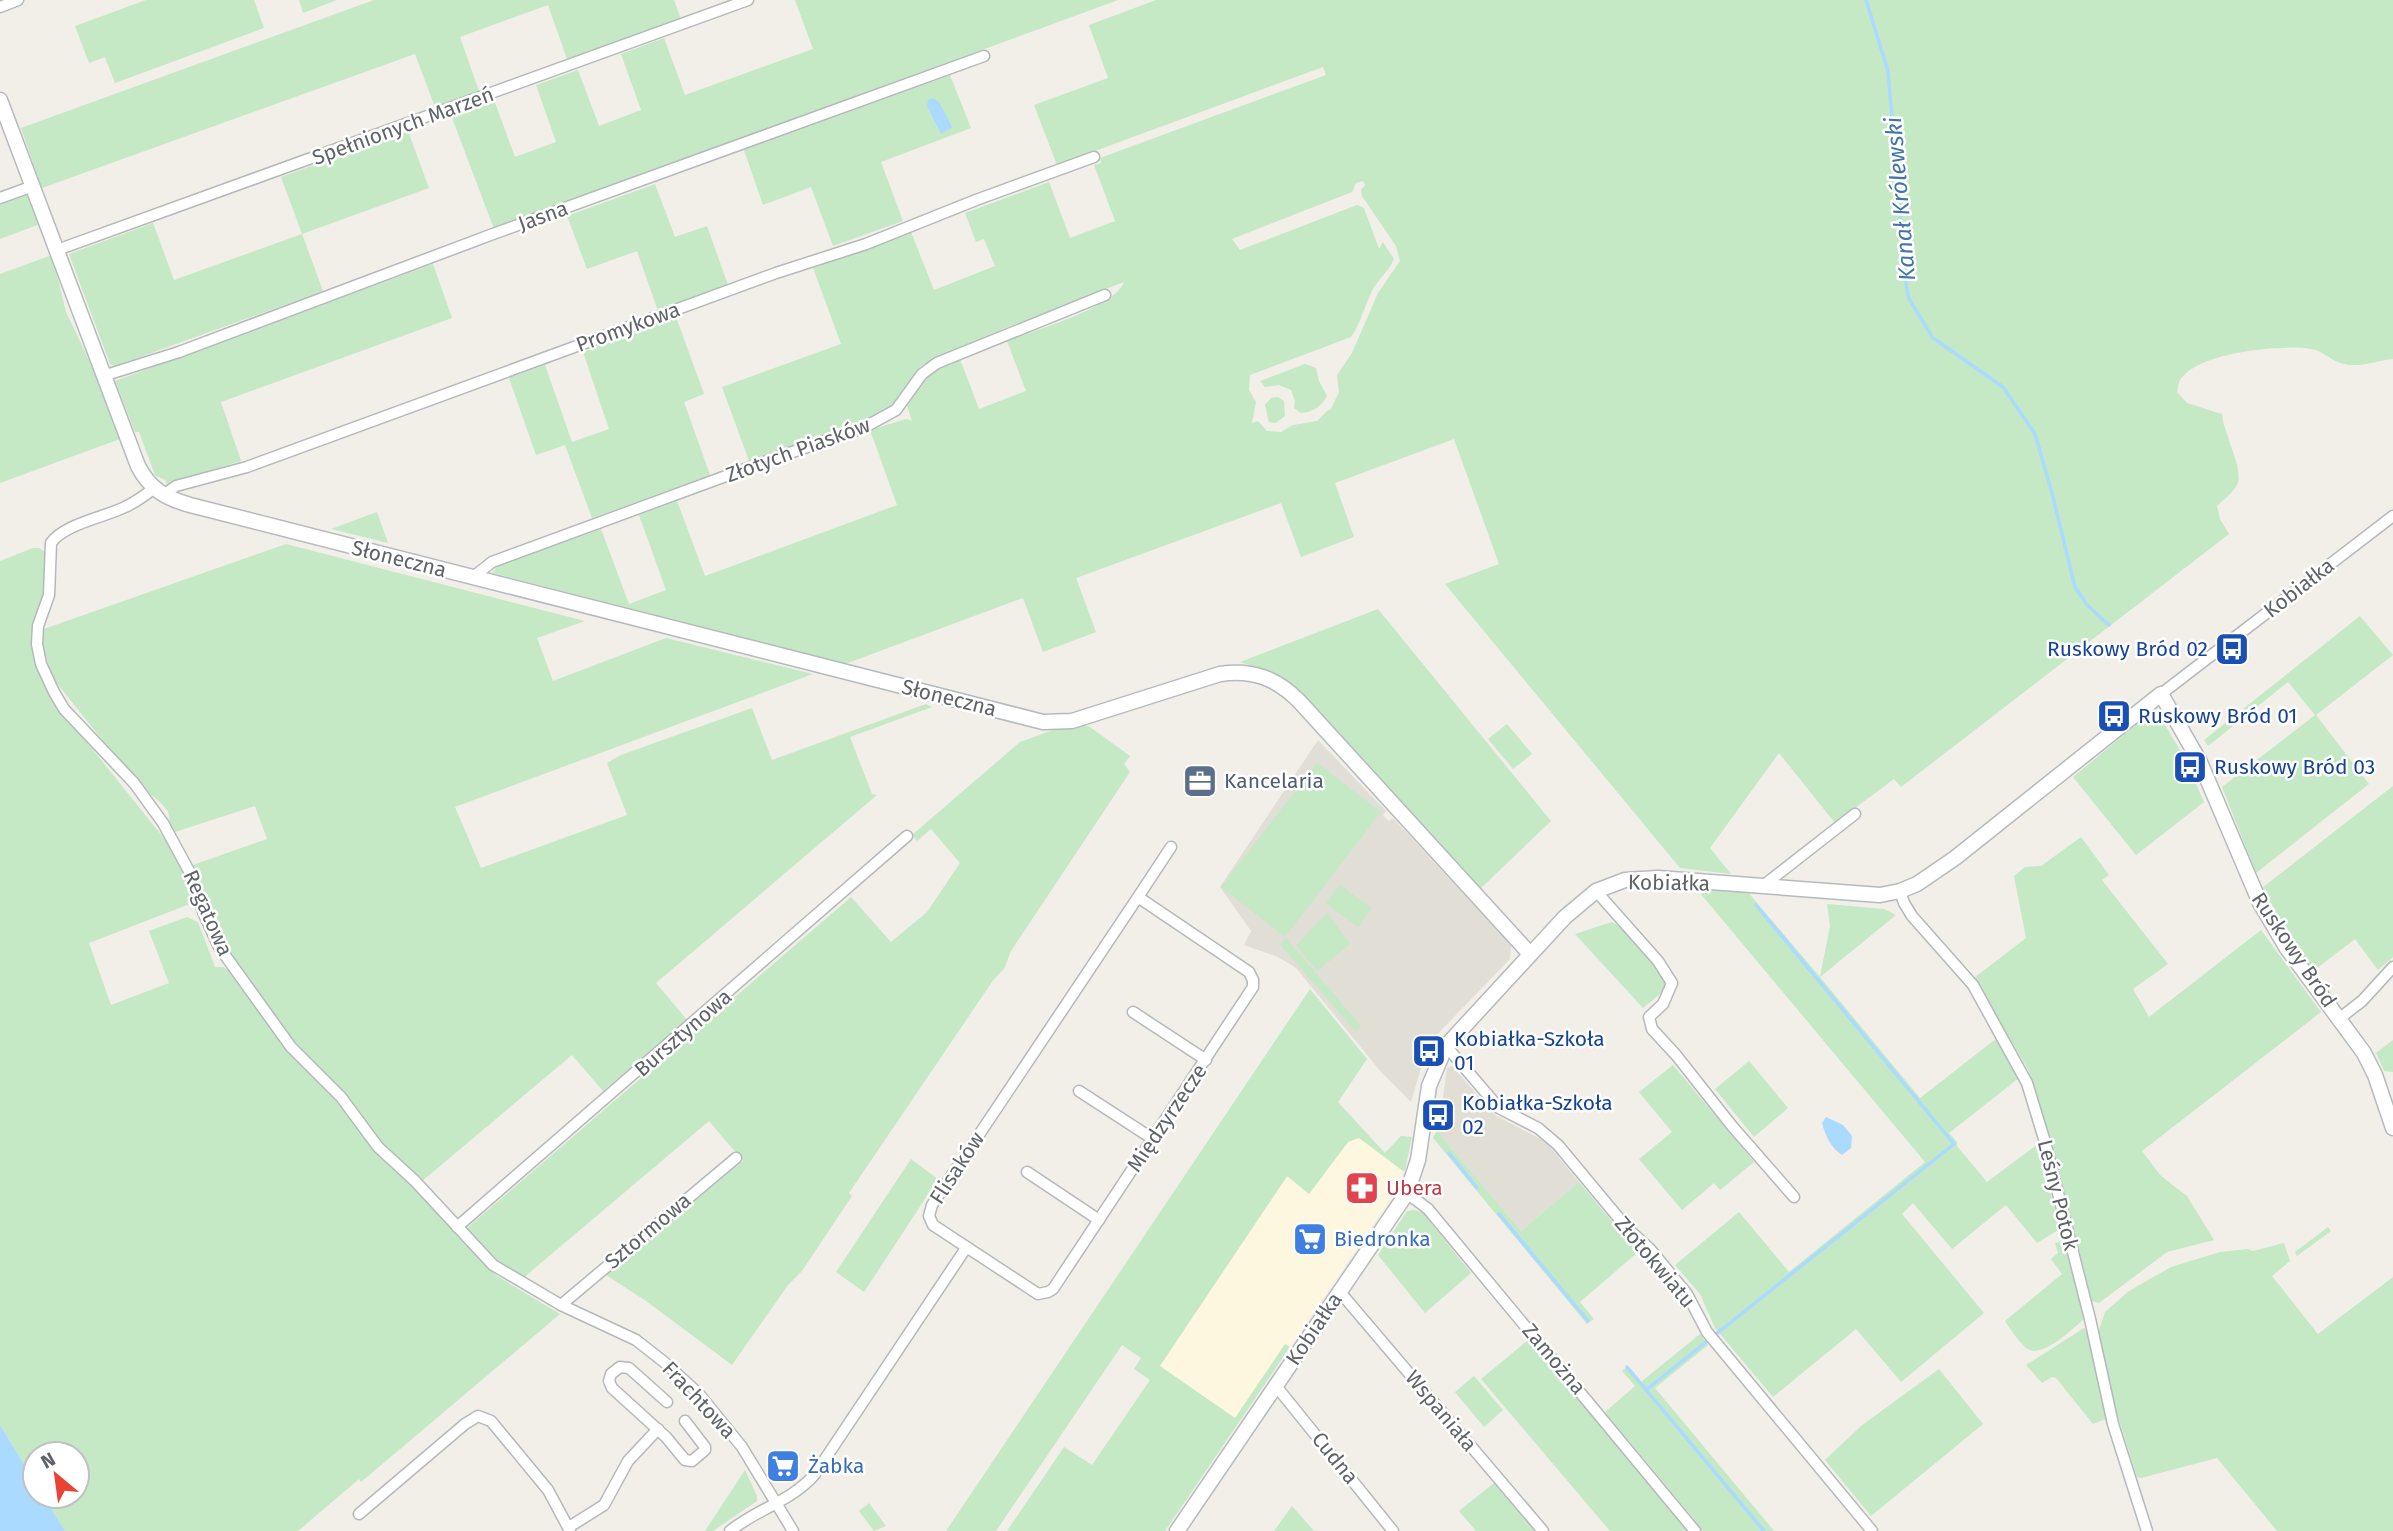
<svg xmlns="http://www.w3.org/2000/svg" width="2393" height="1531" font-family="'Fira Sans',sans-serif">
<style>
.commercial{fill:#fef7e0}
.education{fill:#e1ded6}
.green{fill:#c5e8c5;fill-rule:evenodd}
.water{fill:#aadaff}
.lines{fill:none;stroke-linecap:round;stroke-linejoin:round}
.stream{stroke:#aadaff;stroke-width:3.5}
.street-casing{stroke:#b5b8bc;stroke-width:13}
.secondary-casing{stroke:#b6babf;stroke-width:17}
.street{stroke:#fff;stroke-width:10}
.secondary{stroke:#fff;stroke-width:14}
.labels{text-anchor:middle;stroke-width:5;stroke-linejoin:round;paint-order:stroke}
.street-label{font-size:21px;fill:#5f6368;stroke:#fff}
.transit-label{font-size:21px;fill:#164399;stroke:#fff;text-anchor:start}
.service-label{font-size:21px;fill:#4e5e75;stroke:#fff;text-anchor:start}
.health-label{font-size:21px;fill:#be3a42;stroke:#fff;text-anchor:start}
.shop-label{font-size:21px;fill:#366cbe;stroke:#fff;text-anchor:start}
.water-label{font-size:23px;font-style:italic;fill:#4174aa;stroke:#fff}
</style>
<rect width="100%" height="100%" fill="#f1efe8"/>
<!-- commercial -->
<path class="commercial" d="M1354,1138H1360L1403,1171L1398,1188L1290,1347L1285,1344L1235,1418L1159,1366L1288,1176L1309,1194L1348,1142Z"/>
<!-- education -->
<g class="education">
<path d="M1318,740L1386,811L1383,815L1389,821L1393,818L1511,945L1510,959L1428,1044L1411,1102L1381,1072L1296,968L1278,957L1244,945L1251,931L1220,887Z"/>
<path d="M1452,1066L1495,1115L1546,1142L1579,1182L1521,1231L1441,1136L1439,1127L1447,1068Z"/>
</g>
<!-- green -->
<g class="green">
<path d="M146,0H254L264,28L115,83L105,57L89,63L75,26Z"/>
<path d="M299,0H337L303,13Z"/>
<path d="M374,0H674L681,19L567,59L548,5L460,37L479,91L435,107L415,54L42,188L21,128Z"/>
<path d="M795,0H1118L494,229L451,115L494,100L515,157L556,142L536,85L578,70L599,126L641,110L621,54L664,38L685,95L813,49Z"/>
<path d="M1156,0H2393V359C2381,360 2368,365 2356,365C2333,366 2326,351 2311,349C2282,344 2193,352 2179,382C2178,385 2178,389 2177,392L2187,403L2222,414C2223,432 2245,471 2237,485C2233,493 2223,500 2217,506L2220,519L2229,534L1901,787L1894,779L1835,823L1779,753L1710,848L1731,874L1680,868L1445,584L1499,564L1454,439L1335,483L1354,537L1301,557L1281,503L1076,578L1096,632L1043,652L1023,598L845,664L493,573L497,566L601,529L629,604L666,590L639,515L677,501L705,576L897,505L870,430L906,419L912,421L906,403C925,375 928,372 960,359L979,409L1026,391L1007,341C1033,331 1116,307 1124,282L1005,328L920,366C915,378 900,404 889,411C854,433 790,448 749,461L722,387L841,344L813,268L911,232L934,290L995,266L984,239L976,242L965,213L1049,182L1070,238L1115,221L1094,165L1101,163L1100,158L1326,75L1323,67L1057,165L1034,105L1108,78L1089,25ZM1363,181L1365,185L1361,190L1362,196L1396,246L1400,261L1378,293L1352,353L1337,375L1339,392L1331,409L1327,411L1317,421L1293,425L1281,432L1267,431L1258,421L1252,423L1256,402L1249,390L1250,375L1351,337C1361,323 1364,307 1372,291C1378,279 1389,271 1394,259L1383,242L1379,249L1364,208L1357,205L1240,250L1232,239L1352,192L1356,183Z"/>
<path d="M950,75L971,128L881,162L903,221L833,246L811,187L763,205L744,150Z"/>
<path d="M408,131L429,188L302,234L323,291L115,366L110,364L69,254L153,223L174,280L302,234L281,177Z"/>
<path d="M655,184L675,237L707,226L728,285L658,311L637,251L587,269L567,216Z"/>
<path d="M28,193L40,224L0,239V203Z"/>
<path d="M52,255L66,312L98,379L120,439L0,483V274Z"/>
<path d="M433,264L452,318L221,402L241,461L167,484L165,480L155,475L139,432H135L115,381Z"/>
<path d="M676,317L704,394L684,402L710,475L592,518L565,445L536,455L509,378L545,365L572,442L609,429L583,352Z"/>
<path d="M1305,364L1316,368L1319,381L1327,396C1321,407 1313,412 1301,413L1294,408L1295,401L1291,390L1279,385L1265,387L1260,381Z"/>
<path d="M1278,397L1284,401L1285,416L1276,423L1269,422L1265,405L1271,398Z"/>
<path d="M377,512L388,543L331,529Z"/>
<path d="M286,544L585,621L537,638L553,681L666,638L813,674L455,807L481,868L627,815L607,763L621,755L752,708L772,760L926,704L932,707L850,737L872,794L877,795L656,983L687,1020L603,1091L572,1055L421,1182L382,1145L342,1092L283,1029L236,965L220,938L193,865L267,839L255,806L172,833L168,811L159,801L139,786L52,677L41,640V630Z"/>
<path d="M33,548H39L45,552V597L33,636L61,710L171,847L185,868L195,902L89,943L111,1005L169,983L149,931L187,917L198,922L215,967H222L232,972L274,1032L338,1101L378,1154L397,1170L497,1276L560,1314L361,1482L359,1479L298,1531H65L43,1496H77V1454H35V1482L0,1425V561Z"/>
<path d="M1378,609L1551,821L1480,889L1296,691L1277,674L1240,662Z"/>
<path d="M2360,616L2393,655L2316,715L2369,784L2256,873L2222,787L2315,715L2288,682L2208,746L2204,740Z"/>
<path d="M2143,719L2164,723L2184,757L2204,802L2136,855L2073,777Z"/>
<path d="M1081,724L1090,727L1130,756L1124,764L1130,772L1011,951L1004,969L994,979L849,1193L852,1196L802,1271L788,1285L732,1365L646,1301L606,1275L743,1161L709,1121L522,1279C505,1267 474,1247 467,1228L851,897L891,942L927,912L960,863L931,829L917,841L912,835L1020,742L1061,727Z"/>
<path d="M1507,724L1532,754L1513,769L1488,739Z"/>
<path d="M1317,763L1381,812L1285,937L1221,887Z"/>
<path d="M2393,786V957L2378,970L2355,939L2313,971L2274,919L2278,915L2262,888Z"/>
<path d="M2081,837L2109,875L2102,880L2168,964L2133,989L2149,1017L2261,930L2321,1012L2142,1151L2161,1176L2187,1196L2214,1240L2167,1252L2099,1303L2092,1301L2049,1136L2029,1071L1974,978L2026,938L2014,876L2025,867L2041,866Z"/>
<path d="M1340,885L1371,908L1358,927L1326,904Z"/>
<path d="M1695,887L1746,890L1820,977L1830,926L1827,904L1884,909L1896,915L1820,977L1920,1098L1997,1038L2019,1078L1949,1133L1957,1142V1146L1987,1182L2038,1144L2060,1229L2037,1243L2006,1205L1952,1249L1913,1203L1902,1214L1984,1313L1901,1382L1856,1329L1773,1397L1715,1328L1700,1294L1675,1265L1739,1212L1789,1272L1925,1162Z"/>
<path d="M1327,913L1350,944L1317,971L1296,945Z"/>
<path d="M1612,922C1633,931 1661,966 1667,988L1643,1008L1575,934Z"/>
<path d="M1286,938L1361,1026L1355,1031L1280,944Z"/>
<path d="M1310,989L1367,1059L1338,1102L1385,1153L1401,1136L1412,1137L1405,1170L1403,1171L1359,1138L1348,1142L1309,1194L1287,1176L1160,1366L1235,1418L1285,1344L1290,1347L1165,1531H1007L1064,1447L1092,1465L1150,1380L1134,1369L1141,1358L1122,1345L996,1531H946Z"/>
<path d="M2393,1040V1072L2384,1071L2376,1053Z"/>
<path d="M1749,1061L1788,1108L1754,1137L1715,1089Z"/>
<path d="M1673,1065L1754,1162L1720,1190L1714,1183L1682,1210L1639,1159L1672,1132L1639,1092Z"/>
<path d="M1439,1127L1441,1136L1521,1231L1579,1182L1638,1252L1580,1302L1594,1319L1587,1324L1433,1138Z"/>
<path d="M911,1159L938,1179L864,1292L836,1272Z"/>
<path d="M1414,1210L1423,1213L1471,1273L1425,1313L1378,1255L1407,1211Z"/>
<path d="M2328,1227L2331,1231L2297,1256L2295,1252Z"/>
<path d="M2063,1241L2084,1313L2083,1320C2071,1330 2041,1360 2026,1348C2018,1341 2011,1330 2005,1321L2062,1274L2051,1259L2058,1253L2055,1243Z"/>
<path d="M2284,1243L2290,1261L2272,1276L2318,1334L2393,1277V1531H2277L2217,1458L2141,1478L2137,1477L2111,1394L2097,1336L2105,1312L2129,1291L2171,1267L2220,1252L2248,1249L2253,1251Z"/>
<path d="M2084,1328L2089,1336L2106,1419L2093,1424L2056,1378L2052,1377L2042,1383L2026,1365Z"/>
<path d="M1700,1334L1708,1345L1655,1388L1774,1531H1698L1691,1523L1694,1519L1605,1412L1635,1386L1622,1371L1627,1367L1641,1382Z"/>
<path d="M1528,1340L1689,1531H1610L1481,1379Z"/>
<path d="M1939,1369L1983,1424L1871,1516L1825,1460L1861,1426Z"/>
<path d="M1474,1376L1503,1410L1484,1427L1455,1392Z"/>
<path d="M745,1470L757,1496V1501L713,1531H705Z"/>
<path d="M1494,1483L1535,1531H1476L1459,1511Z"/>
<path d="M869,1503L886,1526L874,1531L859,1511Z"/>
<path d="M1292,1506L1314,1531H1274Z"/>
</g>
<!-- water -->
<g class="water">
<path d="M933,98L939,102L952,127L941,134L927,106L928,100Z"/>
<path d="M1826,1117L1843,1125L1852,1136L1851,1148L1842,1155C1831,1148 1825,1135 1822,1123Z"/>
<path d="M0,1425L35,1482V1496H43L65,1531H0Z"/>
</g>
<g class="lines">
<!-- stream -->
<g class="stream">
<path d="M1866,0L1888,71L1906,284L1909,299L1933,338L2003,387L2035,434L2052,493L2075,587L2088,606L2109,625"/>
<path d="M1449,1153L1477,1188"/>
<path d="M1499,1214L1588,1321"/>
<path d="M1627,1367L1764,1531"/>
<path d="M1646,1390L1954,1144L1756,905"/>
</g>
<!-- street casing -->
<g class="street-casing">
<g id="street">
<path d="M0,7L18,0"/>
<path d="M0,198L33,186"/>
<path d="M57,250L748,0"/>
<path d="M103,376L179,352L493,234L984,56"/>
<path d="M153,489C144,496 136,502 125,507C105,517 64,524 51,543L49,595L38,626L37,644L41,664L54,692L64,709L134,783L163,823L189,871L204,914L219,947L291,1047L341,1097L378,1147L415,1181L493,1265L561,1305L636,1340L664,1362L699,1394L742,1447L793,1531"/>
<path d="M163,495L176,486L247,467L776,273L866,244L976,200L1094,157"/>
<path d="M473,577L492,562L775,458L863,428L896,410L922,374L937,363L1105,295"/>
<path d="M2161,694L2393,516"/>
<path d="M1764,885L1855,814"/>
<path d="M1596,891L1658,961L1672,983L1663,1004L1649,1017L1652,1029L1676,1055L1732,1126L1794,1197"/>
<path d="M1900,891L1904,903L1912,916L1973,985L2027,1083L2045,1142L2090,1319L2113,1424L2147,1531"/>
<path d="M1138,897L1249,972L1253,980V987L1053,1289L1048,1292L1038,1294L933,1225L929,1216L932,1205L1138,897L1171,847"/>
<path d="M1133,1012L1206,1060"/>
<path d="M2340,1018L2362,1001L2393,967"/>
<path d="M1446,1046L1499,1108L1538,1128L1558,1145L1627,1228L1650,1249L1687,1294L1707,1332L1872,1531"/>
<path d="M1079,1091L1153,1139"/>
<path d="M1027,1172L1099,1220"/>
<path d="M1407,1193L1428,1209L1695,1531"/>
<path d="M457,1227L907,836"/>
<path d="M1340,1292L1543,1531"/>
<path d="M561,1305L736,1158"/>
<path d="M1276,1386L1393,1531"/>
<path d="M667,1402L629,1368L620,1367L611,1374L609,1381L612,1388L666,1437L685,1460L692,1461L705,1450V1447L685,1421"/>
<path d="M359,1514L465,1424L478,1416L491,1421L548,1490L570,1531"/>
<path d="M569,1527L604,1505L628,1461L658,1429"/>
<path d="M730,1531C757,1509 792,1501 815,1474L966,1248"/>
</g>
</g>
<!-- secondary casing -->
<g class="secondary-casing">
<g id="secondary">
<path d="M0,100L138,466C150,489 165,498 190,505L1043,722L1072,721L1220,674C1252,669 1276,678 1299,701L1530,954"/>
<path d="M1177,1531L1407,1193L1418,1160L1429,1086L1446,1046L1565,917L1596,891L1625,880L1658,878L1880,895L1900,891L1917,884L1955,858L2161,694L2200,762L2260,903L2286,947L2364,1053L2375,1075L2393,1128"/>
</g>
</g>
<!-- street -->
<use href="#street" class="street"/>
<!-- secondary -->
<use href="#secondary" class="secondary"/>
</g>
<!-- icons -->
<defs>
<g id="bus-square" transform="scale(1.75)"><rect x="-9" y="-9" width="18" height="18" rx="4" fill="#1a4fb4" stroke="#fff"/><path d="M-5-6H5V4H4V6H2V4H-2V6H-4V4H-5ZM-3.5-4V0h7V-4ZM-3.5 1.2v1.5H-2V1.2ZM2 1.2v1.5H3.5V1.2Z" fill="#fff"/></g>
<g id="office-square" transform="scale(1.75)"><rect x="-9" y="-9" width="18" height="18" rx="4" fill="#5c6f8a" stroke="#fff"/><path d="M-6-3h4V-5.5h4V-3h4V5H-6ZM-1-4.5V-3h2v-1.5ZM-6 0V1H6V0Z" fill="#fff"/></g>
<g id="pharmacy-square" transform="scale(1.75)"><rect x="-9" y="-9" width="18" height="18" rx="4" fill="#e0444e" stroke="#fff"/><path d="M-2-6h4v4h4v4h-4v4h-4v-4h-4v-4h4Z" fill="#fff"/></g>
<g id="supermarket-square" transform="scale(1.75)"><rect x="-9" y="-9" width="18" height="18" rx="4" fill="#3f7fe0" stroke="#fff"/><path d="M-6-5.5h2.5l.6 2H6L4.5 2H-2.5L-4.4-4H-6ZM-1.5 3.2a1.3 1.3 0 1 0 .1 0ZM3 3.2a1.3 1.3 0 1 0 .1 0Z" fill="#fff"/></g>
</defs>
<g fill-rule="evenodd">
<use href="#bus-square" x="2232" y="649"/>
<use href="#bus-square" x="2114" y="716"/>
<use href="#bus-square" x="2190" y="767"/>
<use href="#office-square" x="1200" y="781"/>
<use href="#bus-square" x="1429" y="1051"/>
<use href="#bus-square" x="1438" y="1115"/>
<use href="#pharmacy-square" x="1362" y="1188"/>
<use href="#supermarket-square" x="1310" y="1239"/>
<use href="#supermarket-square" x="783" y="1466"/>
</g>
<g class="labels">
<!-- street labels -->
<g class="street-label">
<text transform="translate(403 126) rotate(-20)" y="7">Spełnionych Marzeń</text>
<text transform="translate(543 216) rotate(-20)" y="7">Jasna</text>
<text transform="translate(628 327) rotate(-20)" y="7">Promykowa</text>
<text transform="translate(798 450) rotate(-20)" y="7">Złotych Piasków</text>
<text transform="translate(399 559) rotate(14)" y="7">Słoneczna</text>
<text transform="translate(2299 588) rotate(-38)" y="7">Kobiałka</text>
<text transform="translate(949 698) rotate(14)" y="7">Słoneczna</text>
<text transform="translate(1669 883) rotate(1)" y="7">Kobiałka</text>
<text transform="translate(208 913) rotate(66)" y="7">Regatowa</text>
<text transform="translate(2294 950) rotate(56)" y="7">Ruskowy Bród</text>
<text transform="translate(683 1033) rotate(-41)" y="7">Bursztynowa</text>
<text transform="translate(1167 1118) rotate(-56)" y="7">Międzyrzecze</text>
<text transform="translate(957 1168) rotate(-57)" y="7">Flisaków</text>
<text transform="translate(2058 1195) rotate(76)" y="7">Leśny Potok</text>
<text transform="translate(648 1231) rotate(-40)" y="7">Sztormowa</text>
<text transform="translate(1655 1262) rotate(50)" y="7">Złotokwiatu</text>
<text transform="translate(1314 1329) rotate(-56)" y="7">Kobiałka</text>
<text transform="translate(1554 1359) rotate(50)" y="7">Zamożna</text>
<text transform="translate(699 1400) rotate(47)" y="7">Frachtowa</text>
<text transform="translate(1441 1411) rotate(50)" y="7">Wspaniała</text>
<text transform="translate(1335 1458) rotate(51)" y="7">Cudna</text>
</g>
<!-- transit labels -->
<g class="transit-label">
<text x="2208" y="656" text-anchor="end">Ruskowy Bród 02</text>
<text x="2138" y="723">Ruskowy Bród 01</text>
<text x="2214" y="774">Ruskowy Bród 03</text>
<text x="1454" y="1046">Kobiałka-Szkoła<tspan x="1454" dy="24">01</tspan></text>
<text x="1462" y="1110">Kobiałka-Szkoła<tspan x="1462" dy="24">02</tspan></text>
</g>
<!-- service labels -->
<g class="service-label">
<text x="1224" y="788">Kancelaria</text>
</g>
<!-- health labels -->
<g class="health-label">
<text x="1386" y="1195">Ubera</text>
</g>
<!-- shop labels -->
<g class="shop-label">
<text x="1334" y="1246">Biedronka</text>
<text x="808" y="1473">Żabka</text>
</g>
<!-- water labels -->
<g class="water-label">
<text transform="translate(1900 199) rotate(-95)" y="8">Kanał Królewski</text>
</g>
</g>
<!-- north arrow -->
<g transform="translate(56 1475) rotate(331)"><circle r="33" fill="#ffffff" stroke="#bfc1c3" stroke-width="2"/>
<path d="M0-5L12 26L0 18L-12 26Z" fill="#ea4335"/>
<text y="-10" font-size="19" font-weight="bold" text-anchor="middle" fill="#5f6368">N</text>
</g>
</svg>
